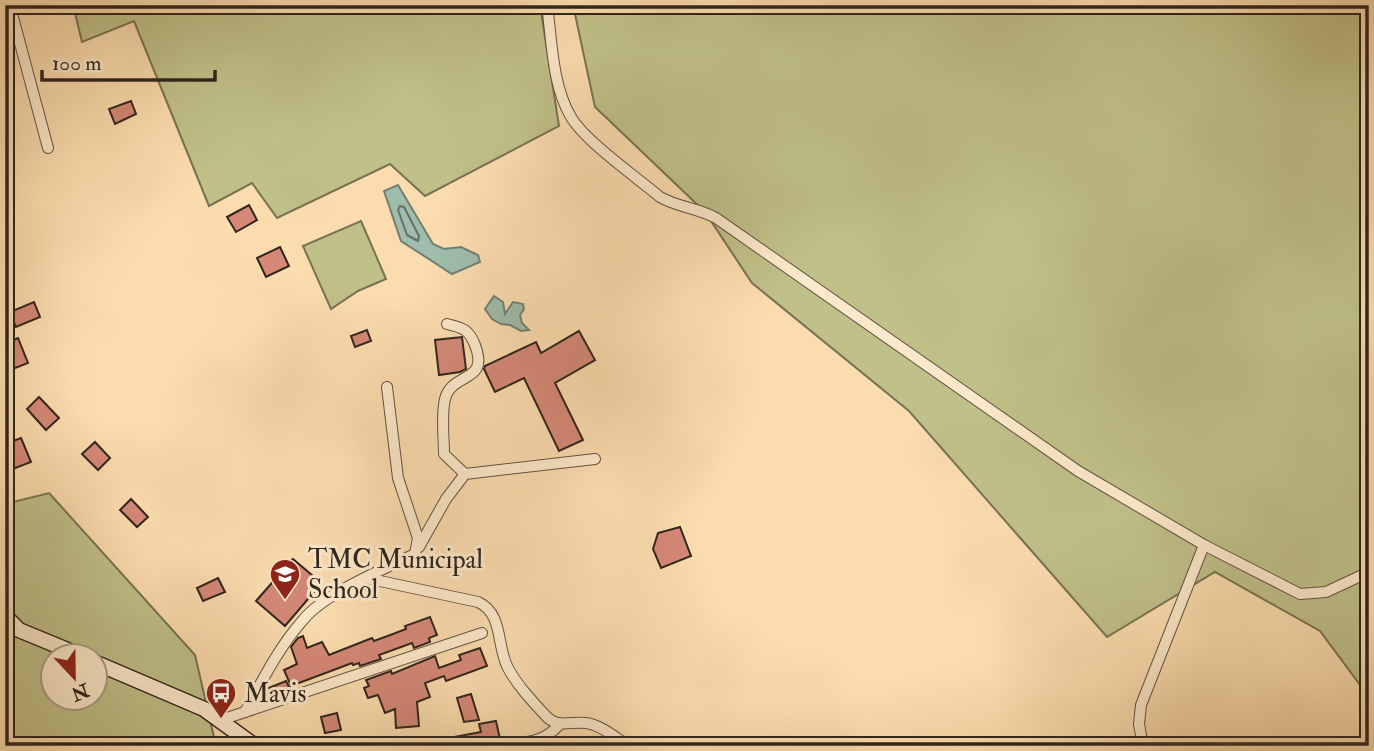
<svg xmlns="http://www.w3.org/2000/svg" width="1374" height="751" font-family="'IM FELL Double Pica',serif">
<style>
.green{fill:#c0c089;stroke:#787253;stroke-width:2;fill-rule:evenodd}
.water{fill:#9fbcac;stroke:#728073;stroke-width:2}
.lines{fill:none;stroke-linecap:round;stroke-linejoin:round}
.shore{stroke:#677064;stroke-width:2}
.building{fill:#d58877;stroke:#2f251d;stroke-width:2}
.street-casing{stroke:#625341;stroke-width:12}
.secondary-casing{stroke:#2f251d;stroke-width:17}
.street{stroke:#fce8ca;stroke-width:10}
.secondary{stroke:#fce8ca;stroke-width:14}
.labels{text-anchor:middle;stroke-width:6;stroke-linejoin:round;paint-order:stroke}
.poi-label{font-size:26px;fill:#2f251d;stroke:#fce8ca;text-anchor:start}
</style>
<rect width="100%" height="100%" fill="#fbdcae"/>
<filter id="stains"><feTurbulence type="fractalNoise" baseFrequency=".00286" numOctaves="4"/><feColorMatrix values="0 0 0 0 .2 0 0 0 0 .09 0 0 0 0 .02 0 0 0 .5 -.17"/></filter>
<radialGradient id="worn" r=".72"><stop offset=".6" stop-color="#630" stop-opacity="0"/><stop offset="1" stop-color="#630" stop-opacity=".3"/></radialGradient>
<!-- green -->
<g class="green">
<path d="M73,5H540L559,126L425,196L390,164L277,218L252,183L209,206L134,21L82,42Z"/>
<path d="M573,5H1369V697L1320,631L1215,572L1107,637L909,411L752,283L705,212L595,107Z"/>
<path d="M361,221L386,279L358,291L331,309L303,246Z"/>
<path d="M49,493L195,655L216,746H5V504ZM52,656H94V698H52Z"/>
</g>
<!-- water -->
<g class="water">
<path d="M398,185L433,244L444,249L461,247L478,255L480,262L452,274L401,241L384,191Z"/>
<path d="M494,296L503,302L505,314L513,302L523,304L524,309L520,315L522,323L529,330L521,331L510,325L501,324L492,319L485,309Z"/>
</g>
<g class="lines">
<!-- shore -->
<path class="shore" d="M400,206L404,207L419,236L418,241L407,235L398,210Z"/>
</g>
<!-- building -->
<g class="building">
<path d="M131,101L136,114L115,124L109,109Z"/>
<path d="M249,205L257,220L236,232L227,217Z"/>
<path d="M280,247L289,266L266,277L257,258Z"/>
<path d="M34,302L40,317L16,327L10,312Z"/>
<path d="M367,330L371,341L355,347L351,336Z"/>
<path d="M579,331L595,360L555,383L583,440L559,451L524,378L495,392L484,369L485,366L536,342L541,353Z"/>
<path d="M462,337L466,369L460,372L439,375L435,340Z"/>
<path d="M18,338L28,363L10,370L5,359V344Z"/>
<path d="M39,397L59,418L46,430L27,409Z"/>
<path d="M21,438L31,462L10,470L5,460V444Z"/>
<path d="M95,442L110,458L98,470L82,454Z"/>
<path d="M131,499L148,517L137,527L120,510Z"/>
<path d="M680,527L691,556L661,568L653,549L658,533Z"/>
<path d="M293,559L319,581L320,585L285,626L256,601Z"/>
<path d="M218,578L225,592L203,601L197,588Z"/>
<path d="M430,617L437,635L429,638L430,642L414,648L412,643L379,655L381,659L360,666L359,663L353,665L352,663L291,686L284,670L297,664L291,647L298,638L303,636L307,648L322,642L329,655L372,638L374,641L393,634L406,629L405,626Z"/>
<path d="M480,648L487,666L446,681L444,676L425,683L430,697L417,702L419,726L396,728L395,709L385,713L378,695L368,698L364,688L369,686L366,680L391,671L392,674L435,656L439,668L461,660L459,655Z"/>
<path d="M286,681L290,689L261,699L266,689Z"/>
<path d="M471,694L479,720L464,722L457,698Z"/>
<path d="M337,713L341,730L325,733L321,717Z"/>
<path d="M496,721L500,739L456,746L454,737L481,732L479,724Z"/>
</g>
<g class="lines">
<!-- street casing -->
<g class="street-casing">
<g id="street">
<path d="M547,5C552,41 552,85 571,117C585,141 636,177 660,197C677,207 698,208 716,218L1078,471L1204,545L1300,594L1326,592L1369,572"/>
<path d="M5,9L10,6L48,148"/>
<path d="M447,324C464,328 469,330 475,345C490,384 452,371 445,399C441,416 444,437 444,454L465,474"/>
<path d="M419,547L446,499L465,474L595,459"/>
<path d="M366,578L478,602C504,614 496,646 508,668C517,685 532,701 545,715C557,729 570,721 586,723C601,725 616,738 629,746"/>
<path d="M245,712C262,681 279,647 303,620C325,593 382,570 415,554L418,538L398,478L387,387"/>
<path d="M221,720L482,633"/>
<path d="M506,746C529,741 543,743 560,724"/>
<path d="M1143,746L1139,724L1141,705L1204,545"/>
</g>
</g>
<!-- secondary casing -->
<g class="secondary-casing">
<g id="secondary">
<path d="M5,616L19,630L82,656"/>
<path d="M94,662L204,709L255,746"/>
</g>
</g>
<!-- street -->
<use href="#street" class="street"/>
<!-- secondary -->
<use href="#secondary" class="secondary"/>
</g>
<!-- icons -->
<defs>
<g id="school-pin" transform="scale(1.575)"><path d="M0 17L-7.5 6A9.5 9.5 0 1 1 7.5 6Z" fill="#8f2418" stroke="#fce8ca"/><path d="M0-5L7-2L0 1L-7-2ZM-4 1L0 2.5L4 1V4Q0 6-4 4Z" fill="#fff"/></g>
<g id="bus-pin" transform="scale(1.575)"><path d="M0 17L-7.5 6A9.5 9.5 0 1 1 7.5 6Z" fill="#8f2418" stroke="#fce8ca"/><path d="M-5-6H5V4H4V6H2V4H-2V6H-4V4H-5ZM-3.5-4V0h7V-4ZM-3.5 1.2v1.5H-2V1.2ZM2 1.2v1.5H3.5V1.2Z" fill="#fff"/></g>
</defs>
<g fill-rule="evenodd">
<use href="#school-pin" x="285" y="574"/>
<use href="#bus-pin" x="221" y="693"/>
</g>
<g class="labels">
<!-- poi labels -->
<g class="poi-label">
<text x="308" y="568">TMC Municipal<tspan x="308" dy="30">School</tspan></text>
<text x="244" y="702">Mavis</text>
</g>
</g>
<!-- margin -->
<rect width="1374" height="751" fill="none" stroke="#fbdcae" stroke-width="28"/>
<rect x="7" y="7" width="1360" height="737" fill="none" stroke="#2f251d" stroke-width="3.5"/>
<rect x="14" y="14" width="1346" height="723" fill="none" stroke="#2f251d" stroke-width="2"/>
<!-- north arrow -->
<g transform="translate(74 677) rotate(158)"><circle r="33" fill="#fce8ca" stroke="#aa9a85" stroke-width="2"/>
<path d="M0-5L12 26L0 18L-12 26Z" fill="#8f2418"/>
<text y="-10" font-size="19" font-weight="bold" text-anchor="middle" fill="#2f251d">N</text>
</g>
<!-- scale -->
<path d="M42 70v10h173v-10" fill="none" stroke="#2f251d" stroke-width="3.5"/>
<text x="52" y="70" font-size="21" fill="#2f251d" stroke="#fce8ca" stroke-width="5" paint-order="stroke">100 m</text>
<rect width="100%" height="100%" filter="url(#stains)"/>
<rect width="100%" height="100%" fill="url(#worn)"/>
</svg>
